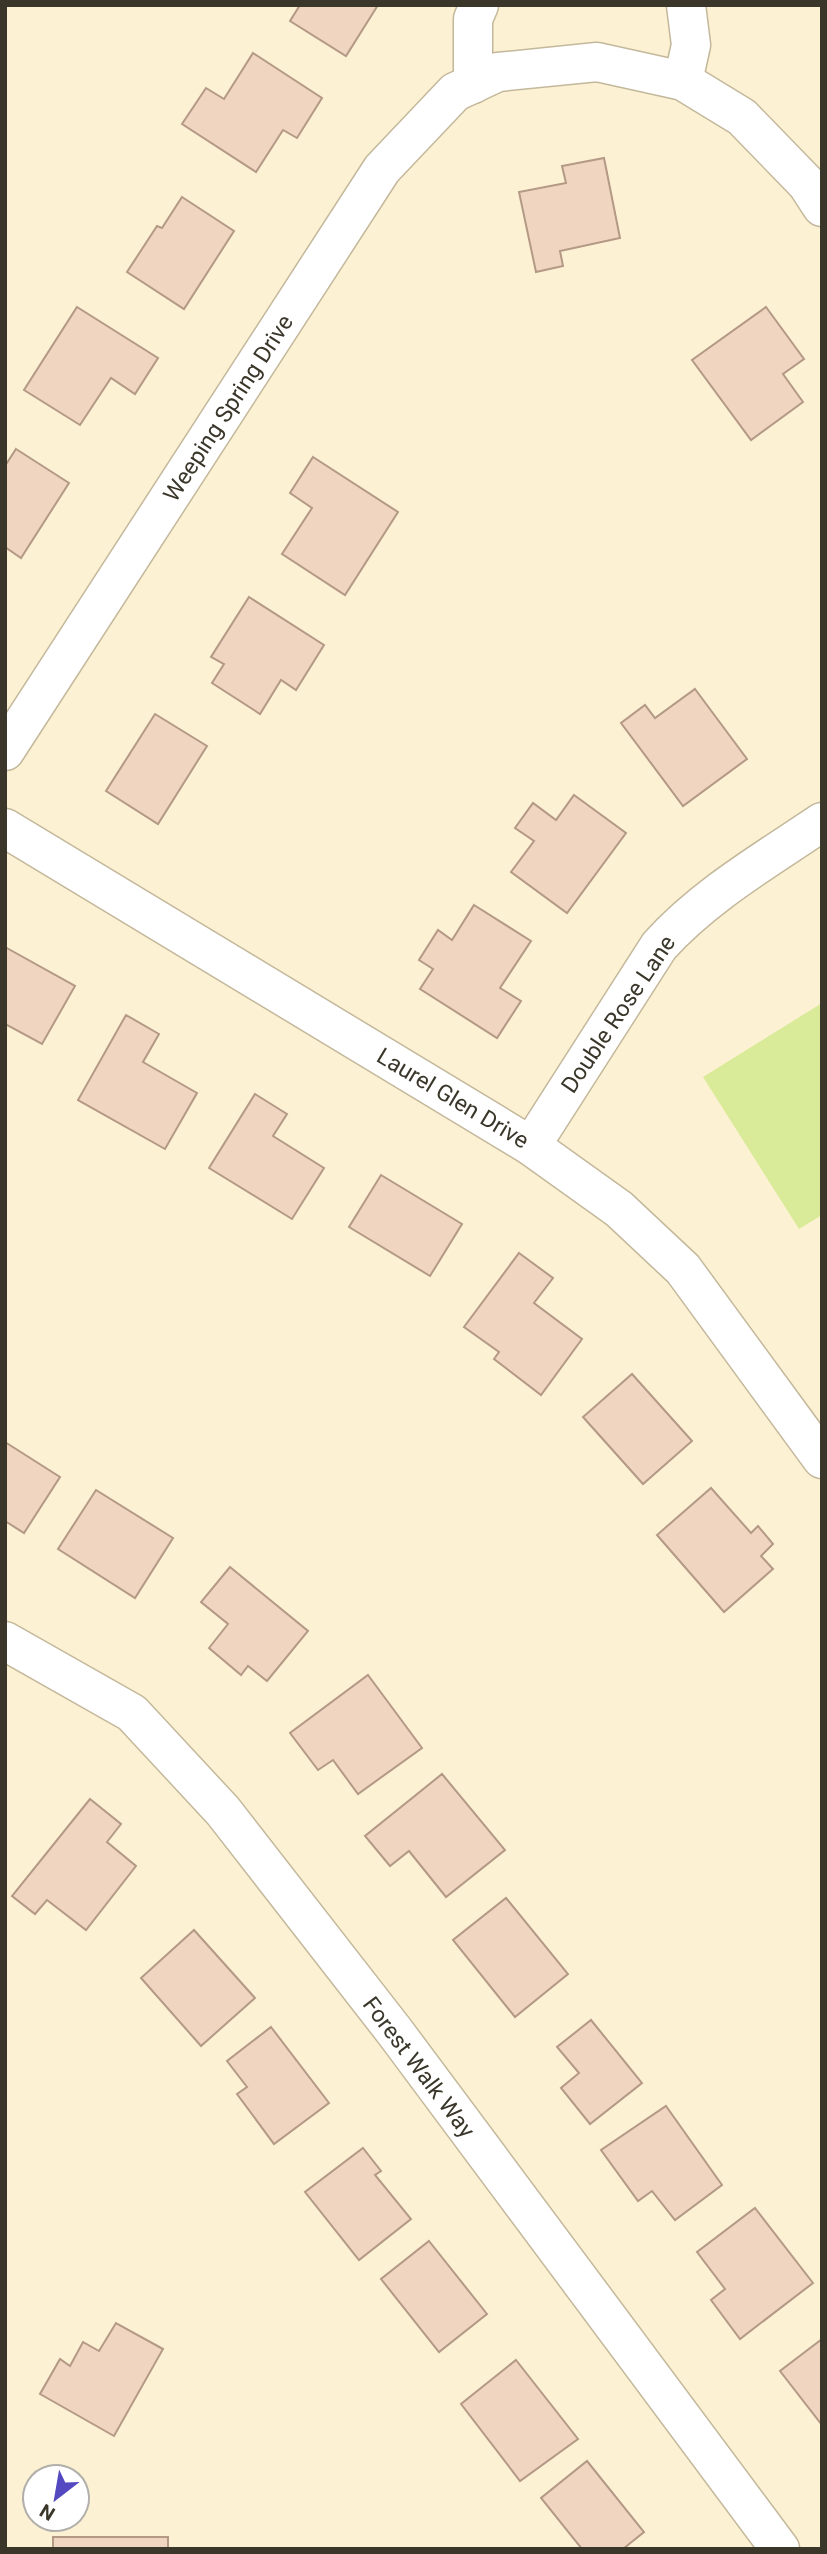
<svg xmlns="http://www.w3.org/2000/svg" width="827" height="2554" font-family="Roboto,sans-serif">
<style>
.green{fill:#d9eb99}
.building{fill:#f0d5c0;stroke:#b39986;stroke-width:2}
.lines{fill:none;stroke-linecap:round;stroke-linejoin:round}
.minor-casing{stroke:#c4b89c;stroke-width:41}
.minor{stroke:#fff;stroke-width:38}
.labels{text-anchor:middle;stroke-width:7;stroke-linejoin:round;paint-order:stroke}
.street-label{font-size:23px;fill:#3a362a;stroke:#fff}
</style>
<rect width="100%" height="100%" fill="#fdf1d3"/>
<!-- green -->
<path class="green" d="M822,1003V1215L799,1229L703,1077Z"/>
<!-- building -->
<g class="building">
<path d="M300,5H378L346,56L290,21Z"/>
<path d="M253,53L322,98L297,138L283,130L256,172L182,124L206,88L224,99Z"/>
<path d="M604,158L620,238L560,251L563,266L536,272L519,192L566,183L562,166Z"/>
<path d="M182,197L234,231L184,309L127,272L157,226L162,228Z"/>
<path d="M77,307L158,358L135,394L111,378L80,425L24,390Z"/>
<path d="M766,307L804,359L783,374L803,402L751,440L692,360Z"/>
<path d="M16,449L69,483L21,558L5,547V466Z"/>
<path d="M313,457L398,512L345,595L282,554L312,508L290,493Z"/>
<path d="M249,597L324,645L296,690L281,680L260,714L212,683L224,664L211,657Z"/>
<path d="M695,689L747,759L683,806L621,723L645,705L655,718Z"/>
<path d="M155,714L207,746L158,824L106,791Z"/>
<path d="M574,795L626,833L567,913L511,872L534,841L515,828L533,803L556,820Z"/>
<path d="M474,905L531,941L500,988L521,1001L497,1038L420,989L433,969L419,960L438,930L452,940Z"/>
<path d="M5,947L75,986L42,1044L5,1024Z"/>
<path d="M126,1015L159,1034L143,1062L197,1093L165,1149L78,1100Z"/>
<path d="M255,1094L287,1114L273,1136L324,1168L292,1219L209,1168Z"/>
<path d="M381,1175L462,1224L430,1276L349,1227Z"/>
<path d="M519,1253L553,1278L534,1303L582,1339L541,1395L494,1359L499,1352L464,1327Z"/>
<path d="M632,1374L692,1441L643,1484L583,1417Z"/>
<path d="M5,1442L60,1477L24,1533L5,1521Z"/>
<path d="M711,1488L751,1533L758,1526L773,1544L761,1556L773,1569L724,1612L657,1535Z"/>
<path d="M96,1490L173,1538L135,1598L58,1549Z"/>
<path d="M230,1567L308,1631L267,1681L248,1666L241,1675L209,1648L228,1624L201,1602Z"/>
<path d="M368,1675L422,1748L358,1794L333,1760L318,1770L290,1733Z"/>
<path d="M442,1774L505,1850L446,1897L409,1851L390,1866L365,1836Z"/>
<path d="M90,1799L121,1824L107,1842L136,1866L86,1930L47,1900L35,1914L12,1896Z"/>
<path d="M506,1898L568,1974L515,2017L453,1940Z"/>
<path d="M194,1930L255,1998L201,2046L141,1978Z"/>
<path d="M591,2020L642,2083L590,2124L561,2088L579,2073L557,2047Z"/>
<path d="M271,2027L329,2103L274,2144L237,2094L247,2087L227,2061Z"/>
<path d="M666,2106L722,2185L675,2220L652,2191L638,2201L601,2150Z"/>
<path d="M363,2148L381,2171L375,2175L411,2219L359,2260L305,2192Z"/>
<path d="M755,2208L813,2283L740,2339L711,2300L725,2289L697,2252Z"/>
<path d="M429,2241L487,2314L439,2352L381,2279Z"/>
<path d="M116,2323L163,2349L114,2436L40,2394L60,2359L70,2366L83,2342L99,2351Z"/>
<path d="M822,2339V2425L780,2371Z"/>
<path d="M516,2360L578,2439L520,2481L461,2404Z"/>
<path d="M587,2461L644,2532L623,2549H582L541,2498Z"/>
<rect x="53" y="2537" width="115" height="12"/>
</g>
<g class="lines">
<!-- minor casing -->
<g class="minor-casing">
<g id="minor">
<path d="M683,81L691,45L686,5"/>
<path d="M473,84V19L479,5"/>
<path d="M5,751L382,169L455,92L498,72L597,62L683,81L742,117L807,184L822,207"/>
<path d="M5,828L531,1146L619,1209L683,1269L822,1459"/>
<path d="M531,1146L659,946C705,895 766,860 822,822"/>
<path d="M5,1641L132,1713L223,1811L395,2032L780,2549"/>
</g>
</g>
<!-- minor -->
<use href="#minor" class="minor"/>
</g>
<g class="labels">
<!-- street labels -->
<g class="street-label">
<text transform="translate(228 408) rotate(-57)" y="8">Weeping Spring Drive</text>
<text transform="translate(618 1014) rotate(-56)" y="8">Double Rose Lane</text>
<text transform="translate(453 1098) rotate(31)" y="8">Laurel Glen Drive</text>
<text transform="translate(419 2067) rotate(53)" y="8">Forest Walk Way</text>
</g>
</g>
<!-- border -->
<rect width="827" height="2554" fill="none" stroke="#3a362a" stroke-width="14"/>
<!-- north arrow -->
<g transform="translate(56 2498) rotate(211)"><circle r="33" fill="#ffffff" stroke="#b0afaa" stroke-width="2"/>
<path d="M0-5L12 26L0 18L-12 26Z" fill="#5449c1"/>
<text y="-10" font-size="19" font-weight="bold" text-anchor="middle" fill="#3a362a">N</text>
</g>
</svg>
